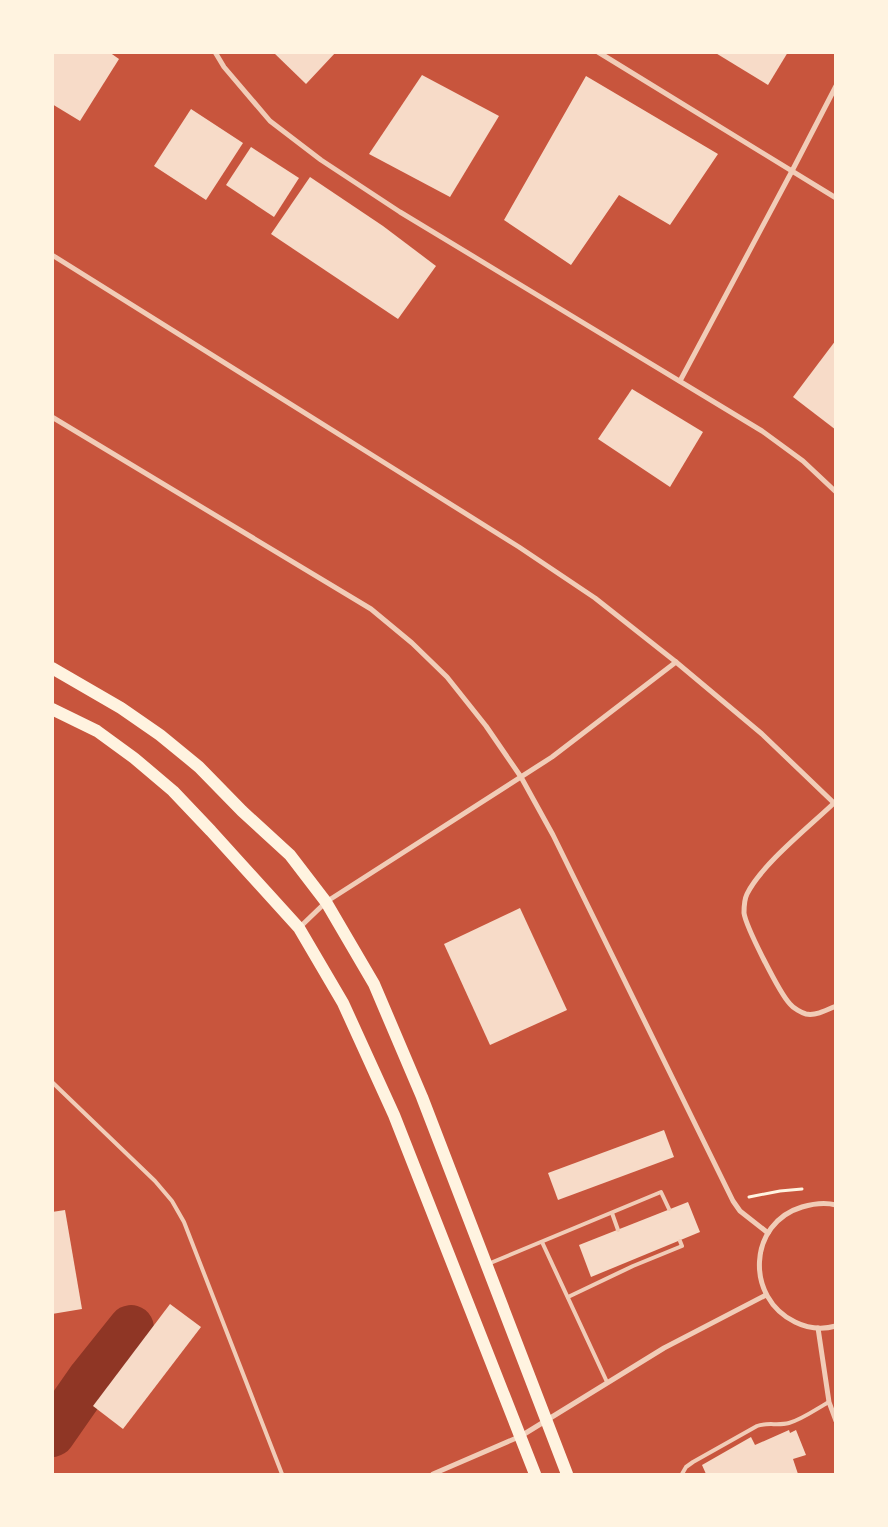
<svg xmlns="http://www.w3.org/2000/svg" width="888" height="1527" font-family="Merriweather,serif">
<style>
.lines{fill:none;stroke-linecap:round;stroke-linejoin:round}
.river{stroke:#8f3625;stroke-width:46}
.building{fill:#f7dbc8}
.path{stroke:#fff3e0;stroke-width:3}
.service{stroke:#f1ccb7;stroke-width:4}
.minor{stroke:#f1ccb7;stroke-width:5}
.primary{stroke:#fff3e0;stroke-width:12}
</style>
<rect width="100%" height="100%" fill="#c8553d"/>
<g class="lines">
<!-- river -->
<path class="river" d="M52,1434L91,1378L131,1328"/>
</g>
<!-- building -->
<g class="building">
<path d="M52,52H109L119,59L80,121L52,104Z"/>
<path d="M273,52H336L306,84Z"/>
<path d="M714,52H788L768,85Z"/>
<path d="M422,75L499,116L450,197L369,154Z"/>
<path d="M586,76L718,154L670,225L619,195L571,265L504,220Z"/>
<path d="M191,109L243,143L206,200L154,166Z"/>
<path d="M251,147L299,178L274,217L226,185Z"/>
<path d="M310,177L383,226L436,266L398,319L271,234Z"/>
<path d="M836,340V430L793,397Z"/>
<path d="M632,389L703,432L670,487L598,439Z"/>
<path d="M520,908L567,1010L490,1045L444,944Z"/>
<path d="M664,1130L674,1157L558,1200L548,1173Z"/>
<path d="M688,1202L700,1232L591,1277L579,1245Z"/>
<path d="M65,1210L82,1309L52,1314V1212Z"/>
<path d="M170,1304L201,1327L123,1429L93,1406Z"/>
<path d="M789,1430L790,1433L796,1430L806,1455L793,1459L798,1474H706L702,1465L751,1437L755,1445Z"/>
</g>
<g class="lines">
<!-- path -->
<path class="path" d="M749,1197L780,1191L802,1189"/>
<!-- service -->
<g class="service">
<path d="M52,1082L155,1181L172,1201L184,1222L282,1474"/>
<path d="M612,1213L618,1230"/>
<path d="M542,1242L607,1382"/>
<path d="M488,1264L661,1192L669,1209"/>
<path d="M568,1297L633,1266L682,1246L680,1241"/>
<path d="M682,1474L686,1467L693,1462L757,1426C767,1422 778,1426 789,1423C803,1419 816,1409 829,1402"/>
</g>
<!-- minor -->
<g class="minor">
<path d="M215,52L224,67L270,121L321,160L400,212L762,431L803,461L836,492"/>
<path d="M598,52L836,198"/>
<path d="M52,255L396,470L519,547L595,598L676,662L762,734L836,805"/>
<path d="M680,381L792,171L836,86"/>
<path d="M52,417L371,609L412,643L447,677L486,726L521,777L553,835L733,1201L740,1211L768,1233"/>
<path d="M834,803C810,826 761,865 747,894C745,898 744,908 744,913C746,927 780,994 790,1004C793,1008 802,1013 806,1014C816,1016 827,1010 836,1006"/>
<path d="M299,928L326,902L552,757L676,662"/>
<path d="M836,1205C825,1202 812,1204 802,1207C748,1223 745,1298 795,1322C807,1328 822,1330 836,1326"/>
<path d="M818,1328L829,1402L836,1421"/>
<path d="M433,1474L521,1436L664,1348L766,1295"/>
</g>
<!-- primary -->
<g class="primary">
<path d="M52,668L121,708L160,735L199,767L242,811L290,855L326,902L374,984L422,1097L567,1474"/>
<path d="M52,709L97,731L134,758L173,791L211,831L299,928L343,1003L394,1115L535,1474"/>
</g>
</g>
<!-- border -->
<rect width="888" height="1527" fill="none" stroke="#fff3e0" stroke-width="108"/>
</svg>
